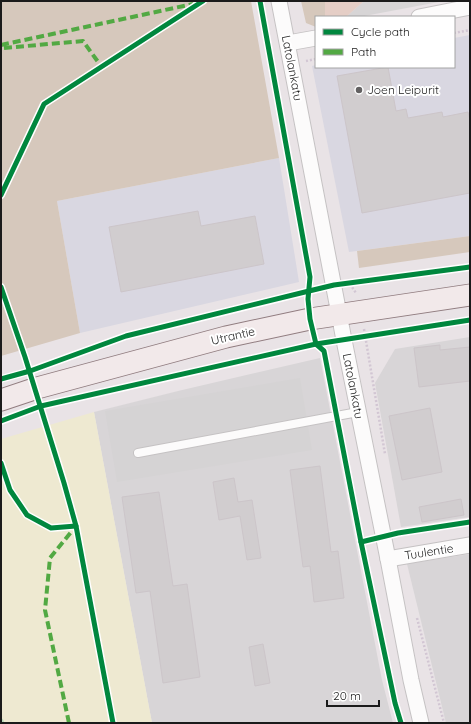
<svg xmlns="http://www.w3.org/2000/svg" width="471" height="724" font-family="Quicksand,sans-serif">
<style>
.residential{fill:#d8d5d7}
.industrial{fill:#d9d7e1}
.religious{fill:#d7d5d6}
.grass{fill:#e5cec6}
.forest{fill:#d6c8bc}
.park{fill:#eee9d1}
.parking{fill:#d5d3d4}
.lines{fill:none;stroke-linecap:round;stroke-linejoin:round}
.stream{stroke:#b9d9ba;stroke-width:5}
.building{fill:#d1cdcf;stroke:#ccc5c9}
.lane-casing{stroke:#c5c2c3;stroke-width:10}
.street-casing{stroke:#c5c2c3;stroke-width:17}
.secondary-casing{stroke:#917d80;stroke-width:23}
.path{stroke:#d2c6d3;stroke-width:2.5;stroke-dasharray:2 2;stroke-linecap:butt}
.lane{stroke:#fcfbfb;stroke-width:8}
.street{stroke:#fcfbfb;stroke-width:15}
.secondary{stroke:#f2e9ea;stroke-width:21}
.quiet{stroke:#52a943;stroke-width:4;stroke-dasharray:8 4;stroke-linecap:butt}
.cycleway-casing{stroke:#fff;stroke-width:8}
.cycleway{stroke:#00873e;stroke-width:5}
.poi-dot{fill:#636162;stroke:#fff;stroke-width:1.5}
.labels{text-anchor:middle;stroke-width:4;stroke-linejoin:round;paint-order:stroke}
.street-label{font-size:12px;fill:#1b1b1b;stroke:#fff}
.poi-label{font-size:12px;fill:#1b1b1b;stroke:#fff;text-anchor:start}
</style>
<rect width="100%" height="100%" fill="#e9e3e6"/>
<!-- residential -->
<g class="residential">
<path d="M470,337V517L401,527L375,383L395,349Z"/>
<path d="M320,358L382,680L393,723H152L94,412L178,391Z"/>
<path d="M470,554V723H446L407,564Z"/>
</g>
<!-- industrial -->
<g class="industrial">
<path d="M470,35V236L349,252L312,66L316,65V67H454V38Z"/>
<path d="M279,158L299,282L80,333L57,201Z"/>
</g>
<!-- religious -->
<path class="religious" d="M364,1H444L359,17H346Z"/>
<!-- grass -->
<path class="grass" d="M325,1H364L346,17H325Z"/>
<!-- forest -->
<g class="forest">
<path d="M1,1H251L279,158L57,201L80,333L1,356Z"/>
<path d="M301,1H325V17H316V27L306,23Z"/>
<path d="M470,236V252L359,268L357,251Z"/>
</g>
<!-- park -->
<path class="park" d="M94,412L152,723H1V439Z"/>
<!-- parking -->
<path class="parking" d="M300,378L312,450L117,482L105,411Z"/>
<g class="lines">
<!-- stream -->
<path class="stream" d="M1,721L2,723"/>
</g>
<!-- building -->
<g class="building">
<path d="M388,67L396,111L406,109L408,118L442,112L443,117L468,112L470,120V193L362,213L337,76Z"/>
<path d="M198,211L201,226L255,216L264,264L121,292L109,227Z"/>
<path d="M440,345V350L470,347V381L419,387L414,348Z"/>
<path d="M430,408L442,472L402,480L389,416Z"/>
<path d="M320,466L331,552L338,551L344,598L314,602L310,566L303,567L290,470Z"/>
<path d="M234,478L238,502L252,500L261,558L247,560L240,516L219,520L213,482Z"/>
<path d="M159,492L173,586L187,584L200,677L163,683L150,591L136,593L122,497Z"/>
<path d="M461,499L464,515L422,522L419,507Z"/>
<path d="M263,644L270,683L255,686L249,647Z"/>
</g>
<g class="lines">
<!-- lane casing -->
<g class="lane-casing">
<path id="lane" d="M138,453L358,412"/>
</g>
<!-- street casing -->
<g class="street-casing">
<g id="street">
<path d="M279,1L344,340L388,559L411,680L421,723"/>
<path d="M419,17L470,7"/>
<path d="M288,43L316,38"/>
<path d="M388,559L470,545"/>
</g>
</g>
<!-- secondary casing -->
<g class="secondary-casing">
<path id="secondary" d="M1,400L37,388L226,337L310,319L470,295"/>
</g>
<!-- path -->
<g class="path">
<path d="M454,33L470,30"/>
<path d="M306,61L316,59"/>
<path d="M350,284L356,293"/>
<path d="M364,329L385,454"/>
<path d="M417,618L444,723"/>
</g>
<!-- lane -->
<use href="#lane" class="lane"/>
<!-- street -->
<use href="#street" class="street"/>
<!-- secondary -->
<use href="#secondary" class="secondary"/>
<!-- quiet -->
<g class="quiet">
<path d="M1,45L193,4"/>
<path d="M4,48L83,41L101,66"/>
<path d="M69,723L45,610L50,558L76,526"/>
</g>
<!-- cycleway casing -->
<g class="cycleway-casing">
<g id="cycleway">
<path d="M260,1L310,277L308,299L310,319L316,344L324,351L361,542L395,703L401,723"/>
<path d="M1,195L44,104L203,1"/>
<path d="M1,287L25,357L64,483L76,526L113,723"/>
<path d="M1,379L30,371L126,336L309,291L334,285L470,267"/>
<path d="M1,421L41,406L316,344L470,320"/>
<path d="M1,463L10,490L27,515L51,528L76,526"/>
<path d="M361,542L398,533L470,522"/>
</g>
</g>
<!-- cycleway -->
<use href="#cycleway" class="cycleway"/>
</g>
<!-- markers -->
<circle class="poi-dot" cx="359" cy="90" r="4"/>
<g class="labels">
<!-- street labels -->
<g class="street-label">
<text transform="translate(292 68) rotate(79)" y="4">Latolankatu</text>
<text transform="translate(233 336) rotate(-13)" y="4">Utrantie</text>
<text transform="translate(353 386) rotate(79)" y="4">Latolankatu</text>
<text transform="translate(429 552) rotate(-9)" y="4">Tuulentie</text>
</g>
<!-- poi labels -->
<g class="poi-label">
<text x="367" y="94">Joen Leipurit</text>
</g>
</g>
<!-- border -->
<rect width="471" height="724" fill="none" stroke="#1b1b1b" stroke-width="4"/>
<!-- legend -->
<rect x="315" y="16" width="140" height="52" fill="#ffffff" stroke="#a4a4a4"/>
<rect x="323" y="29" width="20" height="6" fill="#00873e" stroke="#a4a4a4"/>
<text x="351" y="36" font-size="12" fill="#1b1b1b">Cycle path</text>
<rect x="323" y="49" width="20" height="6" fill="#52a943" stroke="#a4a4a4"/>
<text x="351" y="56" font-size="12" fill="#1b1b1b">Path</text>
<!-- scale -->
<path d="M327 700v6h52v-6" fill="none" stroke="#1b1b1b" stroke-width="2"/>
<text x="333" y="700" font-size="12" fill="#1b1b1b" stroke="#ffffff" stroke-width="3" paint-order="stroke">20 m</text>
</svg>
